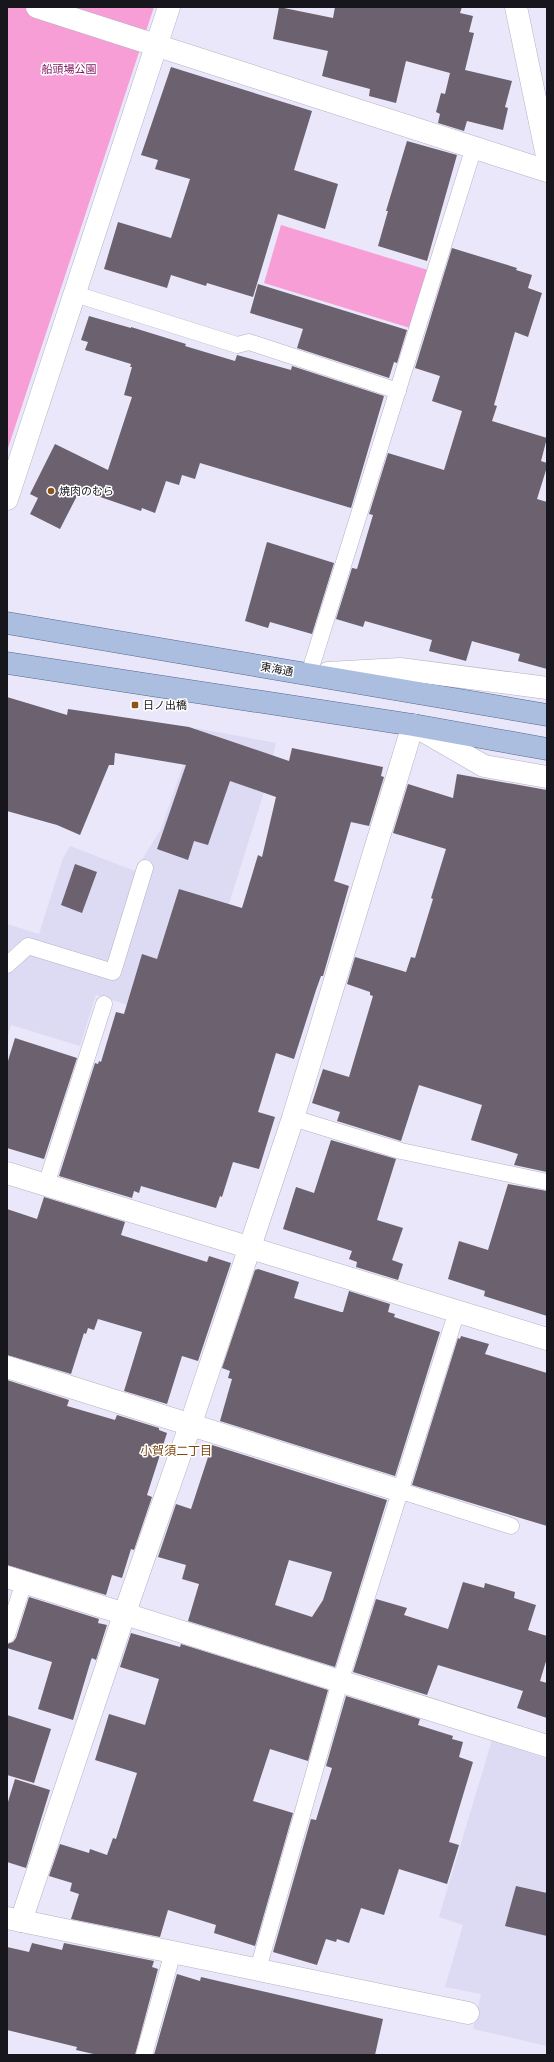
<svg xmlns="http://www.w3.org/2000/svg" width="554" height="2062" font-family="Lato,'Noto Sans JP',sans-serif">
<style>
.built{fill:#dddbf4}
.green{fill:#f89ed7}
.building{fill:#6b616f;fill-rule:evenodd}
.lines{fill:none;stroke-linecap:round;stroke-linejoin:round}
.lane-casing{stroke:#b3b1c3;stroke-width:17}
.street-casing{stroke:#b3b1c3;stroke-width:23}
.primary-casing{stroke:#54678e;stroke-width:23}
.lane{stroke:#fff;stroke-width:16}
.street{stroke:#fff;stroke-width:22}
.primary{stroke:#acbee0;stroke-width:22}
.poi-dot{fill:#905316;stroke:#fff;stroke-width:1.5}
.labels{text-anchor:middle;stroke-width:3;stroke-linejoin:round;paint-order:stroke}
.park-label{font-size:11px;fill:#7e1361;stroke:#fff}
.poi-label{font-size:11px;fill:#17161d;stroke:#fff;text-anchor:start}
.street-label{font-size:11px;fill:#17161d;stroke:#fff}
.neighbourhood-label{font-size:12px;fill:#7f480f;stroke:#fff}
</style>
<rect width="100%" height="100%" fill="#e9e7f9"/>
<!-- built -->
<g class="built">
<path d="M196,728L276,743L265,789L191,1025L96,995L80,1046L11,1025L7,1038V924L39,934L63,858L70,846L135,871L161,829Z"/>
<path d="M492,1740L547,1759V2046L473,2029L481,1994L445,1987L463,1925L439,1917Z"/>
</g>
<!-- green -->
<g class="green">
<path d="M7,7H154L7,451Z"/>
<path d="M281,225L428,270L410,328L264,283Z"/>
</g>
<!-- building -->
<g class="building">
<path d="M279,7L333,18L335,7H462L460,13L473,16L469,32L474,33L465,70L512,81L505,107L508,108L503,130L467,121L464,131L438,123L440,114L436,112L441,93L445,94L450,73L406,61L396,103L369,96L370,89L322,76L328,51L273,39Z"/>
<path d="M171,67L312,111L294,170L338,184L325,229L278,214L253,297L207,283L206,286L171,275L167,288L104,269L118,222L171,238L190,179L155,169L158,160L141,155Z"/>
<path d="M407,141L457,155L427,261L378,246L388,211H386Z"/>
<path d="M452,248L517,268L516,270L532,275L528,288L542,293L528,337L515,332L494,405L497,406L492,421L547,438L541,461L547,463V467L537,499L547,502V669L518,661L520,654L475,642L472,641L466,661L429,651L432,640L365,621L363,627L336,619L352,568L357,569L373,515L369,514L388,453L444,470L462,411L432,401L440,376L415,368Z"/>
<path d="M258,284L407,330L397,363L394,362L389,378L297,348L303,329L250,313Z"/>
<path d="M89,316L131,328V327L186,344L185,346L235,361L237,355L291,370L292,366L384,396L351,508L200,463L195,479L182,475L179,485L166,481L155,513L142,508L141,511L80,490L60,529L30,514L38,498L30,494L55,444L108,470L132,397L124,395L132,367H130L131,364L85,350L88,342L81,340Z"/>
<path d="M267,542L334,563L312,634L270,622L268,628L245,621Z"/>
<path d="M7,697L67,715L68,709L189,727L289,761L292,748L383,767L381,776L384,777L369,826L351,822L334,881L349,886L323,976H321L316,990L294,1059L276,1053L258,1112L275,1117L259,1169L233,1162L222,1197L220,1196L216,1208L141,1186L139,1193L134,1191L132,1198L59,1176L95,1063L98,1064L99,1061L101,1062L116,1012L124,1014L142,954L157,959L179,889L242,908L258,855L262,857L276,797L230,781L208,845L194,841L188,860L157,849L186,765L115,753L114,765H109L80,835L57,825L7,811Z"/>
<path d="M457,774L547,790V1172L514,1165L518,1154L471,1140L482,1105L419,1085L401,1141L337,1121L340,1112L312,1103L323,1069L349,1077L373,996L370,995V992L347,984L355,957L406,972L411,957L415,958L433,899L431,898L446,849L393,833L408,784L453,798Z"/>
<path d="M75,864L97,872L82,913L61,905Z"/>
<path d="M15,1038L77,1058L44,1159L7,1148V1064Z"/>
<path d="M331,1140L396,1159L377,1220L403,1228L392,1260L403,1264L398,1280L356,1267L357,1262L349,1259L352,1251L283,1229L296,1187L314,1193Z"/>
<path d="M508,1184L547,1191V1316L484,1296L485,1291L448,1279L459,1241L488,1250Z"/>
<path d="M44,1197L125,1222L121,1235L207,1262L209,1256L231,1263L198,1361L182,1356L167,1404L124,1391L142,1332L98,1319L94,1330L88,1328L86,1334L84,1333L71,1374L7,1355V1209L37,1219Z"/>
<path d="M258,1269L299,1282L294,1298L341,1312H343L349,1291L390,1304L388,1312L395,1314L394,1317L440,1332L395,1476L220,1421L232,1379L228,1378L230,1371L222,1368L255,1270Z"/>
<path d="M461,1336L489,1344L485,1354L547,1373V1526L412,1485L458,1338L460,1339Z"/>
<path d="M7,1380L63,1398L69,1400L67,1406L115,1420L117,1415L159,1428V1430L167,1433L147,1495L152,1497L134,1550L131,1549L122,1578L112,1575L106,1595L7,1565Z"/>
<path d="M212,1445L387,1500L335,1667L188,1621L199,1584L182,1579L186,1565L158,1557L176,1504L191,1509ZM289,1560L332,1572L323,1600L312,1617L275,1605Z"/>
<path d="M463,1582L484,1588L485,1583L515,1592L514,1598L536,1605L528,1630L547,1636V1658L540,1681L547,1683V1718L517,1708L523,1691L438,1665L427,1695L353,1672L376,1599L407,1608L404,1615L448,1629Z"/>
<path d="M29,1597L99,1619L98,1623L107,1625L96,1660L92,1658L91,1660L73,1720L38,1709L52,1662L7,1648V1644L13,1642L16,1638Z"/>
<path d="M131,1633L180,1647L181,1644L328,1690L308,1761L270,1749L253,1801L293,1813L255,1946L214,1933L216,1925L168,1910L160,1937L71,1919L79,1894L70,1891L72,1883L49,1876L60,1844L89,1853L90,1849L107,1855L113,1838L116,1839L137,1773L95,1760L109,1714L145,1725L159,1679L120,1667Z"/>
<path d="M346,1696L420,1719L418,1725L453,1736L452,1739L463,1742L459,1757L473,1762L449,1842L459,1845L447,1884L399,1869L384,1915L361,1908L349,1943L337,1939L336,1942L326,1939L317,1965L273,1952L311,1819L316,1820L332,1768L326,1766Z"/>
<path d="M7,1715L51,1729L34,1783L7,1775Z"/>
<path d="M15,1779L50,1790L26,1868L7,1862V1805Z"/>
<path d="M516,1886L547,1893V1936L505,1926Z"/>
<path d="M32,1943L62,1950L64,1943L154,1961L152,1967L158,1969L135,2055H98L76,2050L77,2047L7,2030V1947L29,1952Z"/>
<path d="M177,1974L200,1981L201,1977L383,2019L375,2055H154Z"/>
</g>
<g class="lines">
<!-- lane casing -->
<g class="lane-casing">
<g id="lane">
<path d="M75,294L237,345L249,342L398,391"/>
<path d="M309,674L474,147"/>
<path d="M7,965L28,946L113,972L145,868"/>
<path d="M293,1118L401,1151L547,1182"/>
<path d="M46,1185L104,1004"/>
<path d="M401,1491L511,1526"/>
<path d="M7,1635L24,1582"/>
<path d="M258,1969L340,1682L457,1311"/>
<path d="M144,2055L173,1952"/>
</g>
</g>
<!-- street casing -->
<g class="street-casing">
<g id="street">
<path d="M37,7L547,171"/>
<path d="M516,7L547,156"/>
<path d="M7,499L169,7"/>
<path d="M328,673L400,669L547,688"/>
<path d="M7,1173L547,1339"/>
<path d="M7,1367L401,1491"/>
<path d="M7,1577L547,1746"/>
<path d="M7,1918L468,2013"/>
<path d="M21,1921L124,1615L190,1426L293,1118L413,725L484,766L547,777"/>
</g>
</g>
<!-- primary casing -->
<g class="primary-casing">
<g id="primary">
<path d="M7,623L547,715"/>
<path d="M7,663L413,725L547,749"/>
</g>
</g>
<!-- lane -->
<use href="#lane" class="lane"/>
<!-- street -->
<use href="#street" class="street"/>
<!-- primary -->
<use href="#primary" class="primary"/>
</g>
<!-- markers -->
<g class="poi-dot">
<circle cx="51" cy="491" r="4"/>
<rect x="131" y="701" width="8" height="8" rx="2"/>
</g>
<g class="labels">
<!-- park labels -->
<g class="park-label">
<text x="69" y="73">船頭場公園</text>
</g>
<!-- poi labels -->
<g class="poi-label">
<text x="59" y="495">焼肉のむら</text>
<text x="143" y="709">日ノ出橋</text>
</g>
<!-- street labels -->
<g class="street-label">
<text transform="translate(277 669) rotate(10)" y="4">東海通</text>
</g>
<!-- neighbourhood labels -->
<g class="neighbourhood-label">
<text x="176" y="1455">小賀須二丁目</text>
</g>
</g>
<!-- border -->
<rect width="554" height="2062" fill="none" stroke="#17161d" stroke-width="16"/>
</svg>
